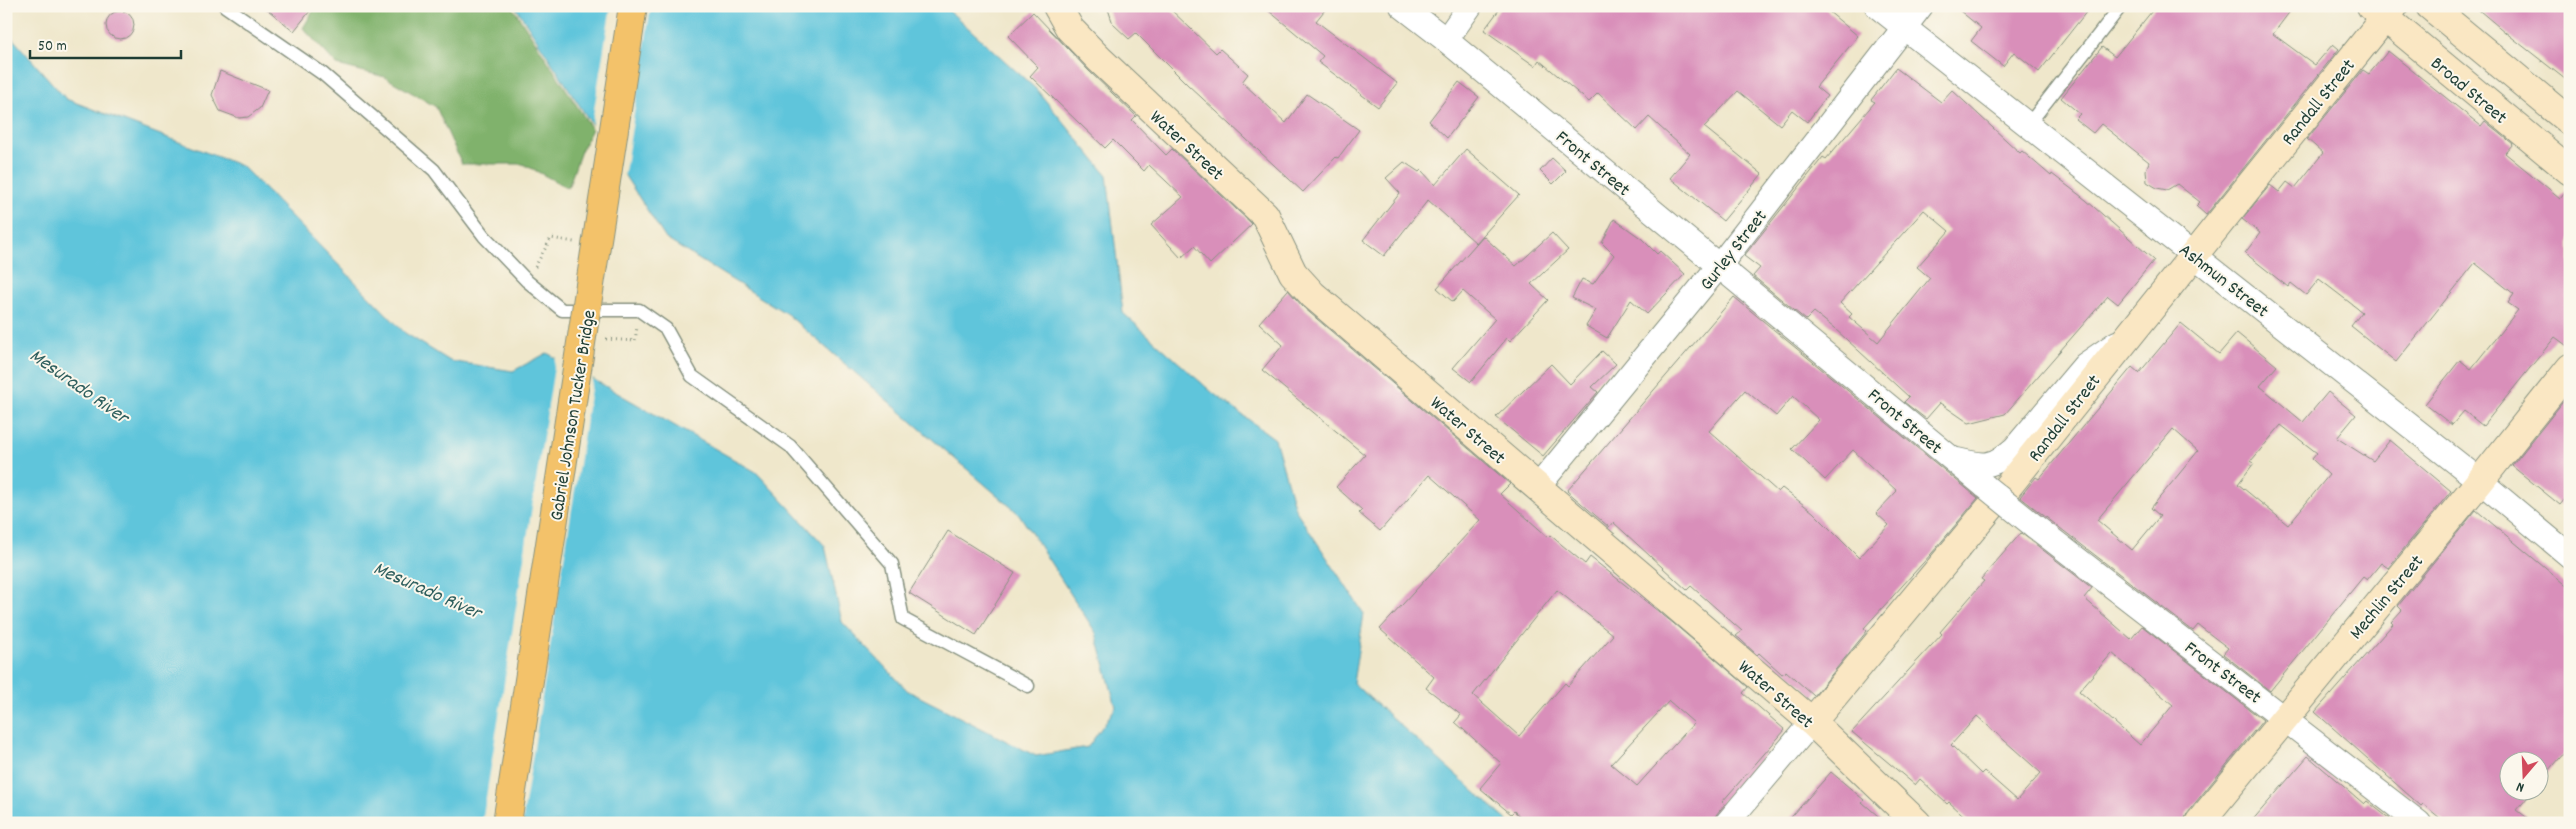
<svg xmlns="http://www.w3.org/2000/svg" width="2576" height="829" font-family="Dekko,sans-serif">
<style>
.forest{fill:#80b26c;stroke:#507850}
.water{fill:#5ec5db;stroke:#3e8188}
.pier{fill:#efe7cb}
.building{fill:#d98fba;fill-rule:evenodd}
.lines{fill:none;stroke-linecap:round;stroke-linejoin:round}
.lane-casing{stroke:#879280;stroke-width:15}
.street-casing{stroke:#879280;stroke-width:26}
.secondary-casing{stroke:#879280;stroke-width:30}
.path{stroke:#879280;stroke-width:3;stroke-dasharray:1 4;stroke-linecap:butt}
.lane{stroke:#fff;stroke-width:12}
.street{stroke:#fff;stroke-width:24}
.secondary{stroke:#fae7c3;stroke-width:28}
.street-bridge-casing{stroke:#879280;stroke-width:26;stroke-linecap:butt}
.highway-bridge-casing{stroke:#879280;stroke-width:30;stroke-linecap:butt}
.street-bridge{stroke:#fff;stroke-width:24}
.highway-bridge{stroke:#f3c26a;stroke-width:28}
.labels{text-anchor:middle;stroke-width:4;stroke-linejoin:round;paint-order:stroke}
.street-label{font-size:19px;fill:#1f3d34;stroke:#fbf7ec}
.water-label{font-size:20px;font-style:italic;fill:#2f5f5e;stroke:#fbf7ec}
</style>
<rect width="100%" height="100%" fill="#fbf7ec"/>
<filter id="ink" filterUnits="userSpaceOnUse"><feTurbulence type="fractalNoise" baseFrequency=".02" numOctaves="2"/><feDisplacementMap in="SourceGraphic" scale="10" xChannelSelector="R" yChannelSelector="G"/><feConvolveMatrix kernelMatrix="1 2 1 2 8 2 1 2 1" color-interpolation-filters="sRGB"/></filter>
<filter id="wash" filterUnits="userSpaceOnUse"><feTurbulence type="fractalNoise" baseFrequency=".0096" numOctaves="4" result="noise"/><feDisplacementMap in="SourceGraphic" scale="20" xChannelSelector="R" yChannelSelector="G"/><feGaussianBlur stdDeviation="1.12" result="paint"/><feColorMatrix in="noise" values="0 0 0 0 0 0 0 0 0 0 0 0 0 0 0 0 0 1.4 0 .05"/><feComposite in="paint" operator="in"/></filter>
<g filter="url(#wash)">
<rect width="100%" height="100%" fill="#efe7cb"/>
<!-- forest -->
<path class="forest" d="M316,6H512L592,129L581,151L568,188L523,164H462L436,107L385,77L337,65L303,28Z"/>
<!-- water -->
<path class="water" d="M515,6H944L1036,89L1107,175L1123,313L1214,394L1275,439L1295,509L1364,614L1353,683L1510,823H6V31L66,99L242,166L405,333L450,361L513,371L547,353L756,472L825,546L842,622L908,691L1036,756L1088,747L1116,707L1096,633L1019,514L787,314L666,239Z"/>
<!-- pier -->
<g class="pier">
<path d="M611,6H651L624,178L591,128Z"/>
<path d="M556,355L593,376L522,823H482Z"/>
</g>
<g id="blocks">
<!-- building -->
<g class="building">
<path d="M263,6H314L294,31Z"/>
<path d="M1107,6H1167L1216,53L1220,49L1248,74L1242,82L1286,123L1307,94L1359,130L1338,158L1336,157L1303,192L1188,85L1136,33L1129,39L1113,24Z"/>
<path d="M1263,6H1328L1316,21L1397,83L1378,107L1318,62L1323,56Z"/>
<path d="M1502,6H1822L1858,36L1816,87L1827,96L1807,122L1792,110L1780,125L1738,91L1704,127L1762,174L1723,221L1670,178L1690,154L1649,117L1637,130L1598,93L1589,102L1539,60L1535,66L1484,30Z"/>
<path d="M1954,6H2091L2039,72L2014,52L2003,66L1971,41L1981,28Z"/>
<path d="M2156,6H2294L2273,34L2315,65L2333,44L2339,49L2206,215L2196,206L2200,202L2177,184L2167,190L2157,188L2147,182L2146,170L2149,162L2101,124L2093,133L2075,119L2080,114L2061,98L2102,47L2115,57Z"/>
<path d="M2474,6H2570V83L2505,32Z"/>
<circle cx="120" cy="25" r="14"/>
<path d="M1033,12L1088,70L1136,116L1132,120L1166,155L1172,149L1252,224L1210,264L1194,246L1181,258L1151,225L1183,197L1149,165L1144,171L1113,140L1105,148L1030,76L1038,67L1008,36Z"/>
<path d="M2388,51L2481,126L2485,121L2513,144L2505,153L2560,198L2570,186V348L2555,337L2483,426L2464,411L2452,425L2425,404L2460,360L2471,369L2518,310L2508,303L2514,294L2475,263L2396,362L2351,326L2362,312L2319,279L2306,295L2291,283L2288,287L2245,253L2260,233L2242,219L2270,185L2279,192L2287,182L2295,188L2323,153L2307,139L2363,70L2369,74Z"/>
<path d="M1896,68L1941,102L1952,90L2020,153L2022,151L2051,176L2052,174L2086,200L2154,260L2118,304L2108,296L2005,414L1969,423L1940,403L1926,419L1904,402L1909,397L1834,328L1814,312L1806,320L1753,276L1760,268L1744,256L1823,157L1826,159L1875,102L1871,100ZM1924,210L1949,231L1917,267L1930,278L1878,342L1849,317L1852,314L1840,303Z"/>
<path d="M220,71L268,90L260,108L248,117L239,118L220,111L212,95Z"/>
<path d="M1459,82L1479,97L1447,138L1429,121Z"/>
<path d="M1466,149L1519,195L1476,243L1428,200L1384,256L1363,240L1400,193L1386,178L1404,162L1419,172L1421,170L1435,185Z"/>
<path d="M1552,158L1566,171L1553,184L1540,171Z"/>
<path d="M1614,219L1642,239L1657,254L1660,251L1685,274L1647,314L1631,300L1607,338L1586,326L1596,310L1572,298L1582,279L1593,284L1614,255L1602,243Z"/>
<path d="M1552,233L1568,250L1531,284L1548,300L1510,341L1507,338L1471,382L1453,368L1495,319L1463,291L1453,302L1437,288L1483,236L1516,266Z"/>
<path d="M1288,290L1303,307L1510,484L1500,494L1548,537L1550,535L1585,564L1590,557L1673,623L1748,687L1743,693L1785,730L1722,802L1725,804L1716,815L1714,823H1527L1514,811L1511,814L1480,788L1501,763L1455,722L1461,715L1426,688L1434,677L1380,629L1480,520L1429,475L1380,531L1359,513L1362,510L1336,487L1365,455L1262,370L1283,345L1259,323ZM1557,590L1613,635L1568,686L1565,683L1519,736L1473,695ZM1669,701L1694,723L1637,786L1611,764Z"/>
<path d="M1734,297L1978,498L1932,553L1864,628L1867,631L1814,696L1786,671L1782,674L1759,653L1757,655L1740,639L1736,636L1742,631L1691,586L1687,590L1613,522L1609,527L1567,491ZM1745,390L1776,416L1793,396L1819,420L1792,449L1825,480L1853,450L1897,491L1876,513L1889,525L1859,558L1813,512L1782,488L1778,492L1709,431Z"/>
<path d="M2181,323L2219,354L2237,333L2277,366L2260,386L2303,422L2328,392L2356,415L2337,438L2373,461L2390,440L2451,491L2388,568L2381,563L2367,580L2363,577L2270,691L2223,654L2228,648L2198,625L2193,631L2020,497L2036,477L2039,479L2132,367L2139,373ZM2281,425L2317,453L2312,459L2329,475L2288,525L2238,484L2254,463L2251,461ZM2173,429L2198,451L2151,508L2160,516L2132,550L2097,520Z"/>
<path d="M1602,351L1616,364L1592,387L1598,392L1543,456L1496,417L1551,364L1570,384Z"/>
<path d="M2570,393V493L2560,505L2512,466Z"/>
<path d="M2476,510L2570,589V746L2538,784V762H2508V792H2532L2517,810L2534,823H2446L2423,804L2421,806L2315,712L2393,624L2391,622L2402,610L2398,606Z"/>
<path d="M948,531L1015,573L976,635L909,593Z"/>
<path d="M2021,533L2092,588L2084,598L2131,639L2142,626L2263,720L2187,813L2184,823H1972L1949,802L1947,804L1920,779L1915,785L1852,732L1942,634L1940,632L1984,581L1981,579ZM2112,653L2173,705L2140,745L2079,691ZM1977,716L2041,773L2017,800L1984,771L1981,774L1951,745Z"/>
<path d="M2308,756L2364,804L2367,801L2395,823H2250Z"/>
<path d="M1831,772L1864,800L1862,802L1886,823H1786Z"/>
</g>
</g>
</g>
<g filter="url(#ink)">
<use href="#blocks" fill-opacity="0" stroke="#879280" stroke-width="1"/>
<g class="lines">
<!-- lane casing -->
<g class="lane-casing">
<g id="lane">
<path d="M225,6L323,74L434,170L484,236L527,281L562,310H639L666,329L692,376L790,446L892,564L903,619L1028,686"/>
<path d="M2028,125L2121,6"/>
</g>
</g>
<!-- street casing -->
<g class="street-casing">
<g id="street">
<path d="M1402,6L1446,40L1986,487"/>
<path d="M1877,6L2480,481L2570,556"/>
<path d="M1446,40L1470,6"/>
<path d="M1957,460C1985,467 1992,468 2015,448L2085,365L2117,343"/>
<path d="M1537,488L1719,266L1921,6"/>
<path d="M2033,525L2419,823"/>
<path d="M1727,823L1812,722"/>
</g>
</g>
<!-- secondary casing -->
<g class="secondary-casing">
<g id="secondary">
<path d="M1057,6L1070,29L1099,59L1265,215L1293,273L1313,295L1812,722L1917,823"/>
<path d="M2371,6L2570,171"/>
<path d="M2430,6L2570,122"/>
<path d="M1812,722L2009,485L2394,6"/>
<path d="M2199,823L2480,481L2570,368"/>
</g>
</g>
<!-- path -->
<g class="path">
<path d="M535,267L551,238L574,242"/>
<path d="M606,339L635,341L637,327"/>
</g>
<!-- lane -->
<use href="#lane" class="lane"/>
<!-- street -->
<use href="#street" class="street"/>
<!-- secondary -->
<use href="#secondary" class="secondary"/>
<!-- street-bridge casing -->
<g class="street-bridge-casing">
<path id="street-bridge" d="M1986,487L2033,525"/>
</g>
<!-- highway-bridge casing -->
<g class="highway-bridge-casing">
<path id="highway-bridge" d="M507,823L633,6"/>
</g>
<!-- street-bridge -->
<use href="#street-bridge" class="street-bridge"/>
<!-- highway-bridge -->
<use href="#highway-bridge" class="highway-bridge"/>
</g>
</g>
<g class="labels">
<!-- street labels -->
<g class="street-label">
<text transform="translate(2470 89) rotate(40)" y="7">Broad Street</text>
<text transform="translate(2317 101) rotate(-51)" y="7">Randall Street</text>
<text transform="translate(1188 144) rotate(43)" y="7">Water Street</text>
<text transform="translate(1594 162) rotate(40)" y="7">Front Street</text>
<text transform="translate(1732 249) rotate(-52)" y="7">Gurley Street</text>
<text transform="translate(2225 279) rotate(38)" y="7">Ashmun Street</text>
<text transform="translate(571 415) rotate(-81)" y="7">Gabriel Johnson Tucker Bridge</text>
<text transform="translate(2063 417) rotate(-52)" y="7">Randall Street</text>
<text transform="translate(1906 420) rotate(40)" y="7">Front Street</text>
<text transform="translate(1469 429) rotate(41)" y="7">Water Street</text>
<text transform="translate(2385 596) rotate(-50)" y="7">Mechlin Street</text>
<text transform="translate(2224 671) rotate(37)" y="7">Front Street</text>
<text transform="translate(1777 693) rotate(41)" y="7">Water Street</text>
</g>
<!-- water labels -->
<g class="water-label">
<text transform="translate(80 385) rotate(35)" y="7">Mesurado River</text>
<text transform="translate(428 589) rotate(24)" y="7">Mesurado River</text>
</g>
</g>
<!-- margin -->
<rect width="2576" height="829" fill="none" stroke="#fbf7ec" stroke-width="25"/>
<!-- north arrow -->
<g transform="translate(2524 776) rotate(199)"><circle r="24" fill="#fbf7ec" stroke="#a3ada2"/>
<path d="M0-4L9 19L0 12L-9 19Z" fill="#d1495b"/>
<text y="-8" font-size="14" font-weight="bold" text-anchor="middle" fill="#1f3d34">N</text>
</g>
<!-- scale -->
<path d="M30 50v8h151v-8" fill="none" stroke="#1f3d34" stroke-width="2.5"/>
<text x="38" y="50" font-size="15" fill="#1f3d34" stroke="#fbf7ec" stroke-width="4" paint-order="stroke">50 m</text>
</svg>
